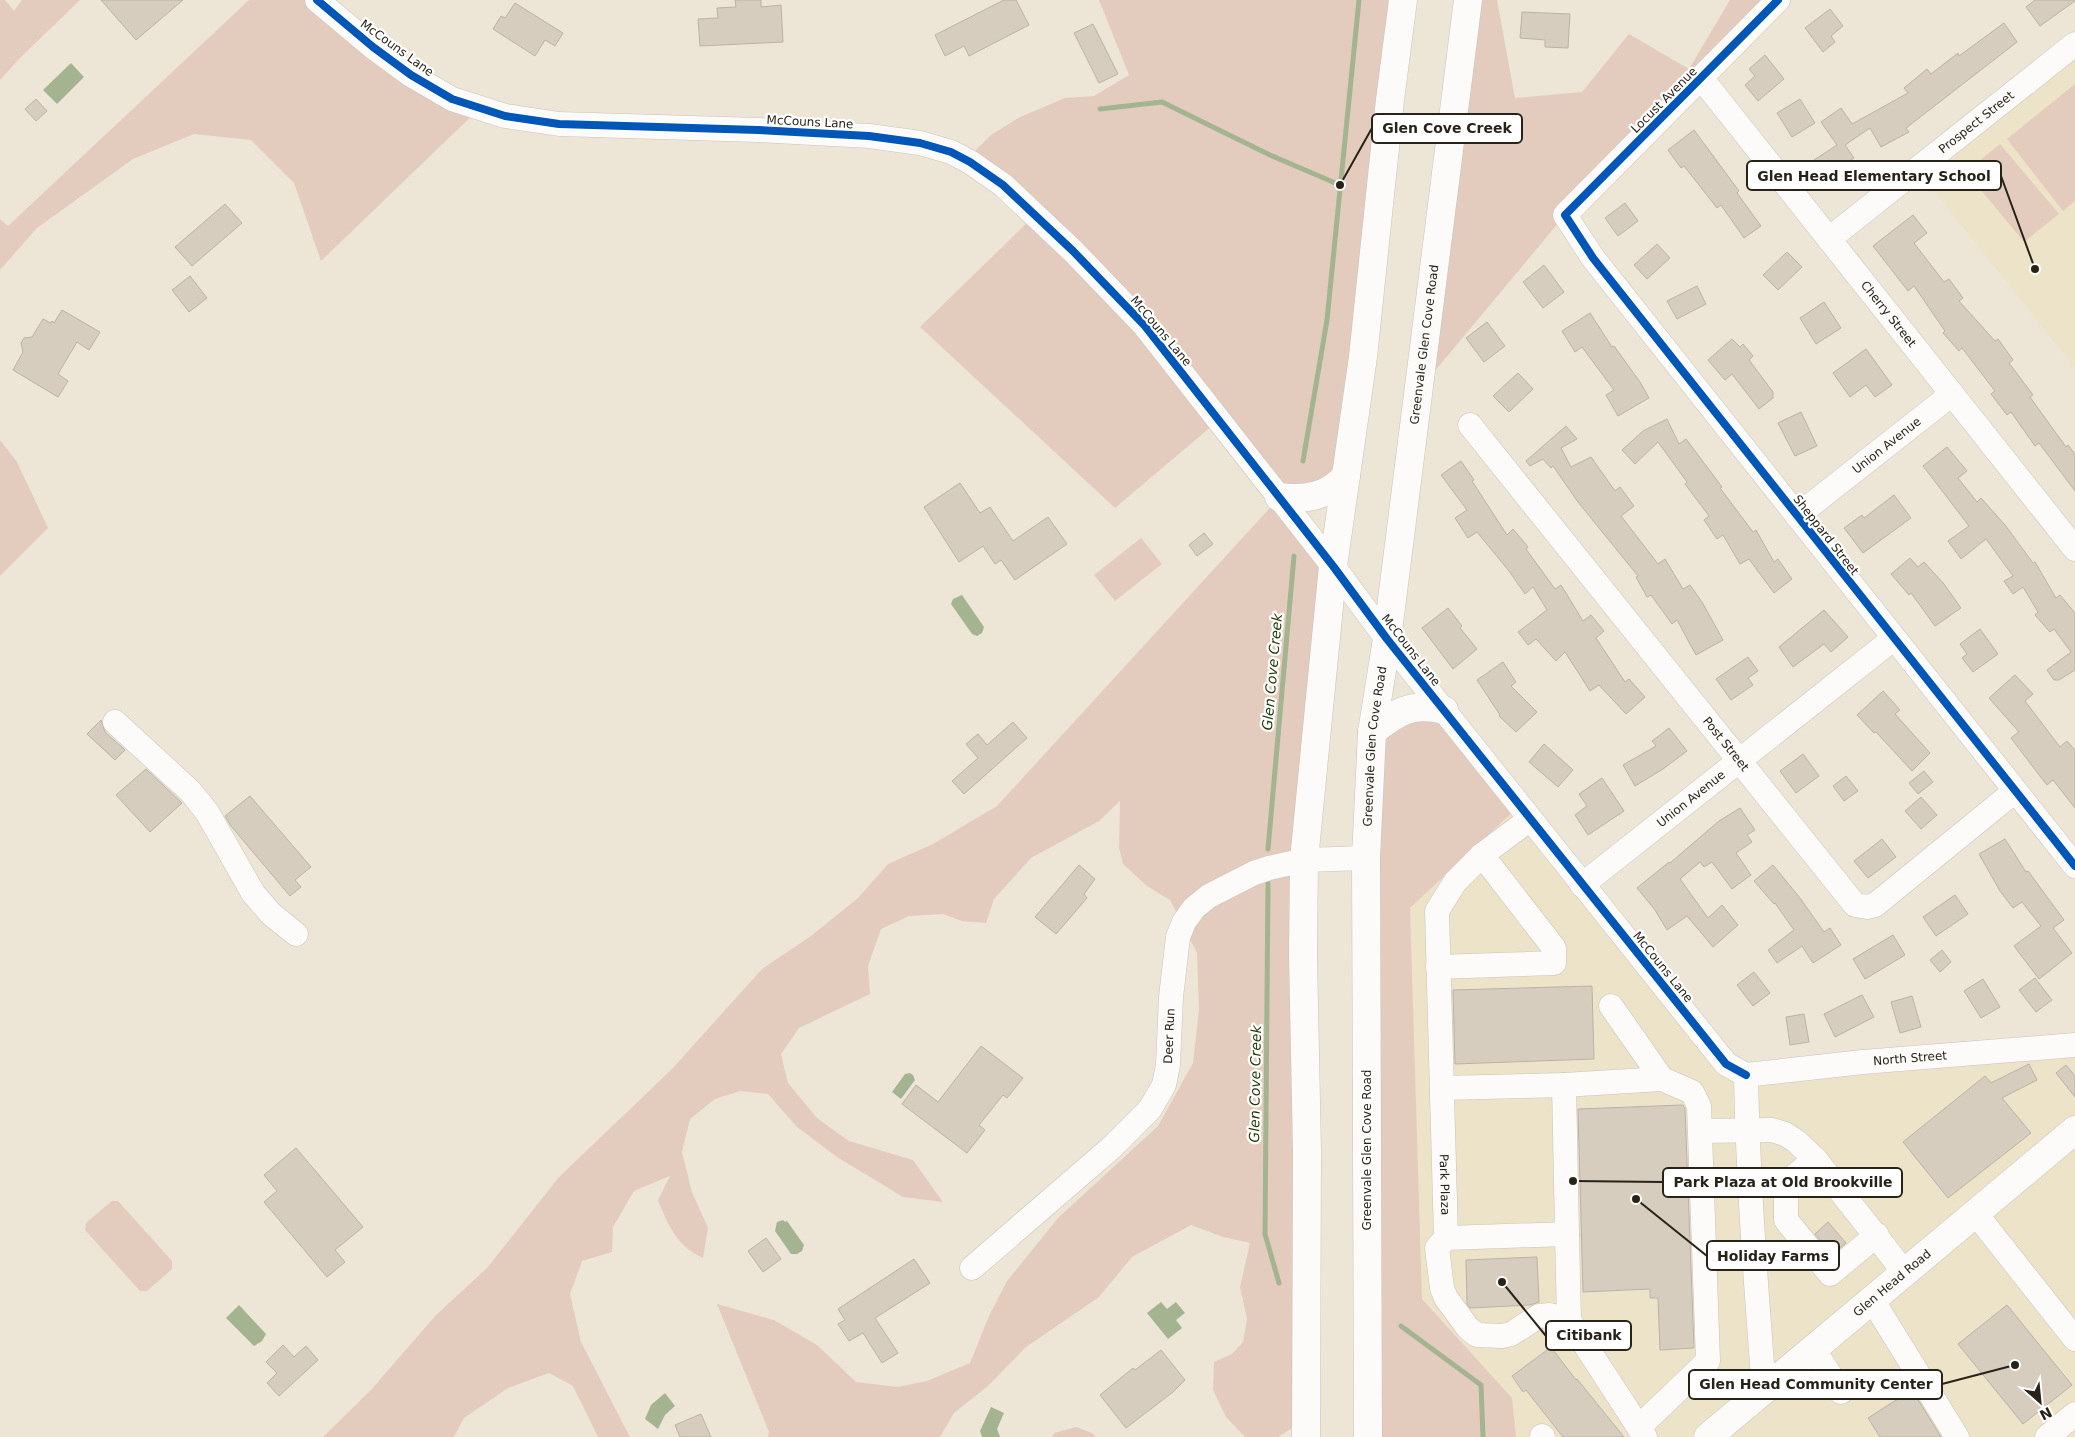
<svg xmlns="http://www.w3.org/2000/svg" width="2075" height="1437" font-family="'DejaVu Sans',sans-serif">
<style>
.built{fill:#ede3c9}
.green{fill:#e3ccbd}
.water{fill:#a4b491}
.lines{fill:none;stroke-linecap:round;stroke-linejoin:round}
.stream{stroke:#a4b491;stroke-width:5}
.building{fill:#d7cdbe;stroke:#b9b2a8}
.minor-casing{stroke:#c9c3b8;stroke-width:25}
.major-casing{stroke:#c9c3b8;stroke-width:29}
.minor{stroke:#fcfbf9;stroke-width:24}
.major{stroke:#fcfbf9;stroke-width:28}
.cycleway-casing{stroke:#fff;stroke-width:11}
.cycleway{stroke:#0057b8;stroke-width:8}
.labels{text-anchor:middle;stroke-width:4.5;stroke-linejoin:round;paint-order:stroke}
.street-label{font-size:12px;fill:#272319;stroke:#fff}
.water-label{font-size:14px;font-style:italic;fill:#223a09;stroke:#fff}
.leader{fill:none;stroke:#272319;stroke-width:2}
.callout-dot{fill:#272319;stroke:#fff;stroke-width:2}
.callout{fill:#fff;stroke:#272319;stroke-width:2}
.callout-label{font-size:14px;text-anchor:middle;font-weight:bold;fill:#272319}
</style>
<rect width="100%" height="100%" fill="#ede6d7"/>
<!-- built -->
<g class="built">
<path d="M2075,44V368L1917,170Z"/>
<path d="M1519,806L1746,1075L2075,1045V1437H1516L1512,1398L1422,1299L1410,908Z"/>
</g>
<!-- green -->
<g class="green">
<path d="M0,0H5L14,11L22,0H80L19,59L0,80Z"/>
<path d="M249,0H317L480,108L321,261L294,183L251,140L194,134L133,159L37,228L0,270V219L8,226Z"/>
<path d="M1099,0H1403L1346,476L1291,499L1333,566L1312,772L1294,1427L1278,1437H1245L1226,1417L1213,1390L1214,1362L1232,1354L1243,1342L1247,1319L1240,1287L1250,1243L1223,1237L1191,1225L1132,1257L1099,1297L1026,1347L988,1386L954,1413L940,1437H768L769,1432L717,1304L774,1320L817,1345L856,1382L898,1387L927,1381L970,1363L989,1316L1007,1281L1058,1218L1158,1126L1193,1063L1199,1009L1197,953L1170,900L1147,886L1123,864L1119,848L1120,801L1099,821L1031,858L994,899L986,923L962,921L943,914L909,916L881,929L868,966L870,994L799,1028L781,1054L788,1083L817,1118L849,1141L913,1160L943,1202L903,1197L837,1157L797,1127L768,1094L740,1091L715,1099L690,1119L682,1152L692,1192L708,1228L703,1258C676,1245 669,1227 658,1200L670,1176L634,1191L613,1227L612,1252L582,1261L570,1294L581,1342L630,1437H598L573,1386L549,1373L508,1388L464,1418L454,1437H323L371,1390L435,1316L487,1268L559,1177L672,1069L762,969L811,936L858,898L888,864L933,844L997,806L1279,498L1219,420L1115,508L920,327L1035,215L970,162L976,150L991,135L1020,117L1065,98L1094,96L1129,75Z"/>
<path d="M1468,0H1497L1515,98L1582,92L1629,34L1689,69L1730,0H1778L1565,215L1419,390Z"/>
<path d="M2075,84V201L2063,211L2007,139Z"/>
<path d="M2000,144L2059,214L2024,242L1966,172Z"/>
<path d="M0,440L17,462L48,528L0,576Z"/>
<path d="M1141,538L1162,564L1115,601L1094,575Z"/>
<path d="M1440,706L1519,806L1410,908L1422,1299L1512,1398L1516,1437H1368L1372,732Z"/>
<path d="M112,1201H118L172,1261V1269L147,1291H140L85,1230L86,1223Z"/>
<path d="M1076,1427L1092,1433L1096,1437H1052L1054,1433Z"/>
</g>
<!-- water -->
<g class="water">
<path d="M71,63L84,77L57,104L43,90Z"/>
<path d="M962,595L984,627L982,633L977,636L972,634L951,604L953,599Z"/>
<path d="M910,1073L913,1075L915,1080L901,1099L892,1092L905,1074Z"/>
<path d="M783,1220L785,1222L787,1221L804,1245L802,1251L797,1254H791L775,1231L777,1222Z"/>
<path d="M1161,1302L1167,1309L1176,1302L1185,1313L1176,1320L1182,1328L1168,1339L1147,1313Z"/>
<path d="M239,1305L266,1334L262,1341L254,1346L226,1318Z"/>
<path d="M665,1393L675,1406L665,1415L658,1429L645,1419L651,1405Z"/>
<path d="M991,1407L1004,1413L997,1429L1000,1437H982L980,1431Z"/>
</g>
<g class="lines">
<!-- stream -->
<g class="stream">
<path d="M1100,109L1162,102L1270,155L1340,185"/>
<path d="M1303,461L1327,320L1359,0"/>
<path d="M1268,849L1294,556"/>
<path d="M1268,883L1265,1234L1279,1283"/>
<path d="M1401,1326L1481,1385L1483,1437"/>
</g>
</g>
<!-- building -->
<g class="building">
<path d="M101,0H183L136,40Z"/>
<path d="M735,0H761V7L781,5L783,42L700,46L698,19L718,18L717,8L736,7Z"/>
<path d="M1004,0H1016L1029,25L969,56L964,46L945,56L935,35Z"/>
<path d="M2035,0H2075V1L2040,26L2026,7Z"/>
<path d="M515,3L563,33L555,46L545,40L535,56L493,29L501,16L505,18Z"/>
<path d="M1830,9L1843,26L1831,36L1835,42L1823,52L1805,28Z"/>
<path d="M1522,12L1570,14L1568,48L1545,47V40L1520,38Z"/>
<path d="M2004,23L2017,42L1906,128L1909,132L1881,147L1870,128L1845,145L1854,158L1846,163L1851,171L1831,185L1814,160L1837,145L1821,122L1841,108L1852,124L1908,93L1904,88L1927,69L1931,74L1958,53L1959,56Z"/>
<path d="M1093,24L1118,74L1099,83L1074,33Z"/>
<path d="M1765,55L1784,79L1758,101L1745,85L1755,76L1749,69Z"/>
<path d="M36,99L47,111L36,121L25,109Z"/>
<path d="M1800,99L1815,123L1792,137L1777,113Z"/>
<path d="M1694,130L1739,191L1737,193L1761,226L1744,238L1721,205L1717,208L1684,166L1681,168L1668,150Z"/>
<path d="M1625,203L1638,221L1618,236L1605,218Z"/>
<path d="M225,204L242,223L192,266L175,247Z"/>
<path d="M1913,215L1927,233L1914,243L1944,282L1949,279L1963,298L1959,301L1995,341L1998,339L2013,360L2009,363L2033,395L2030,397L2066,447L2068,445L2075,454V491L2039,443L2035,446L2011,412L2007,415L1991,394L1995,391L1962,348L1959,351L1943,333L1945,331L1914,286L1908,291L1873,246Z"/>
<path d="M1657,244L1670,258L1647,279L1634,265Z"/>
<path d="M1787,252L1802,267L1778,290L1763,275Z"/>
<path d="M1544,265L1564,292L1543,308L1523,282Z"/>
<path d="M190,276L207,298L189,312L172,290Z"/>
<path d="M1697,286L1706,304L1677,319L1667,301Z"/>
<path d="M1824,302L1841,328L1816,344L1800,318Z"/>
<path d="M62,310L100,332L89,350L77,342L58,374L68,381L58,397L13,370L23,352L21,343L24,338L32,337L43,319L51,323L52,321L54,323Z"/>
<path d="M1590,313L1612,347L1614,346L1640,382L1649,398L1618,416L1606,395L1614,390L1582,347L1575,352L1562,331Z"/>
<path d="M1487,322L1505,346L1484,362L1466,338Z"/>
<path d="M1732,339L1740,347L1743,344L1753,356L1749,360L1773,392V398L1759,409L1732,374L1725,380L1708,360Z"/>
<path d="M1866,349L1892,385L1875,397L1866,385L1850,397L1833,373Z"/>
<path d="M1518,373L1533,389L1509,412L1493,396Z"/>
<path d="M1801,412L1817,446L1795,456L1778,423Z"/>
<path d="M1667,419L1679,444L1686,439L1722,487L1720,488L1753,532L1756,530L1774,562L1778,559L1792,579L1774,593L1749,559L1740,564L1723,535L1717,539L1704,520L1709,516L1685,484L1687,482L1658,442L1635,464L1622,450L1643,431Z"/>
<path d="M1566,426L1577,439L1561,448L1571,467L1591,457L1615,491L1620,487L1634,506L1621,516L1658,564L1665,559L1683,589L1690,585L1702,602L1723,640L1696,655L1677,620L1672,624L1651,595L1647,597L1636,577L1638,576L1578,502L1553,466L1551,468L1543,459L1530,466L1526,461Z"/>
<path d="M1947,447L1967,471L1958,478L1977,502L1981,498L2005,525L2033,563L2035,562L2056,598L2060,595L2075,613V670L2059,680H2054L2047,670L2071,652L2054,629L2050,632L2035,615L2038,612L2023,587L2013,594L2004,581L2013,576L1986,539L1961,559L1948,541L1969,526L1923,466Z"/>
<path d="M1461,461L1474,480L1472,481L1507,535L1513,529L1528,547L1526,549L1555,589L1561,585L1583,621L1591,615L1604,631L1596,638L1625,682L1629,679L1645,697L1626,714L1599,685L1590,691L1565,652L1556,661L1536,639L1528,645L1518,632L1547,610L1533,587L1525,594L1509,571L1477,532L1468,538L1455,518L1467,510L1441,475Z"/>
<path d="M960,483L980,513L990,507L1013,541L1048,517L1067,544L1015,580L1001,560L995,564L983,546L959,562L924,507Z"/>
<path d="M1894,495L1911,518L1863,553L1844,528L1862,515L1864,518Z"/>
<path d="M1204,533L1213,544L1197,556L1189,545Z"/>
<path d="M1910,558L1918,567L1924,562L1944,584L1961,608L1935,626L1911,593L1909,595L1891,574Z"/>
<path d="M1448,608L1462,626L1460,628L1477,649L1453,669L1422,628Z"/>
<path d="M1824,610L1848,637L1831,652L1824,644L1793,667L1779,647Z"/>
<path d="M1980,629L1998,654L1973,672L1962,658L1967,654L1960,644Z"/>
<path d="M1748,657L1758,671L1748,678L1753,685L1731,700L1716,679Z"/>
<path d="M1503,662L1516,682L1511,686L1537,712L1516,732L1499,716L1500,715L1477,680Z"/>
<path d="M2015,675L2033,694L2025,701L2060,747L2067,741L2075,750V808L2053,780L2047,785L2036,771L2011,738L2019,732L1989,698Z"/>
<path d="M1883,691L1900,710L1895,714L1930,753L1912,771L1876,732L1874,733L1857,715Z"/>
<path d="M101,720L105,732L125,750L115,760L87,734Z"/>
<path d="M1013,722L1027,738L964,794L952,781L978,758L966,744L978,734L987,745Z"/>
<path d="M1669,728L1687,751L1663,769L1635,786L1623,765L1656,746L1652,741Z"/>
<path d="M1544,744L1573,770L1558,787L1529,762Z"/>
<path d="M1803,754L1819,776L1796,793L1780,771Z"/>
<path d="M146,769L182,803L150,832L116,795Z"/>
<path d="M1924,771L1933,782L1918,794L1909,783Z"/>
<path d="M1846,776L1858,791L1844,801L1833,786Z"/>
<path d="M1602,778L1624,811L1588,835L1575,815L1587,806L1579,794Z"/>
<path d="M250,796L311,867L295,880L301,887L290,896L231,826L225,816Z"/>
<path d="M1921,797L1937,815L1921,829L1905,811Z"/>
<path d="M1740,808L1755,830L1747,835L1752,842L1736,853L1751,875L1732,889L1712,862L1704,867L1700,862L1680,879L1708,918L1722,905L1738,925L1713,947L1687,916L1667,930L1655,910L1637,888L1669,862L1670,863L1719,821Z"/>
<path d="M1882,839L1896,857L1868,878L1854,861Z"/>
<path d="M2005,839L2026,872L2028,871L2064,920L2053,928L2072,953L2039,979L2014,946L2041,926L2022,902L2013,908L2000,891L1979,854Z"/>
<path d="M1079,865L1095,879L1084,894L1087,898L1056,934L1035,917Z"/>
<path d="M1773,865L1800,898L1824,932L1830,928L1841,945L1813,963L1802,946L1777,963L1768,950L1794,930L1775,903L1774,904L1754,881Z"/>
<path d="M1955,895L1968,914L1936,936L1923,917Z"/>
<path d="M1893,935L1905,955L1865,979L1853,959Z"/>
<path d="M1942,950L1951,962L1940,972L1930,960Z"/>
<path d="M1754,972L1770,993L1753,1006L1737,985Z"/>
<path d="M2035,978L2052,1000L2036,1012L2019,990Z"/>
<path d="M1983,979L2000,1007L1981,1018L1964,991Z"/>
<path d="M1592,986L1594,1059L1455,1064L1453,990Z"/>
<path d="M1862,995L1874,1017L1835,1037L1824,1014Z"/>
<path d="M1912,996L1921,1027L1900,1033L1891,1002Z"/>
<path d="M1804,1014L1809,1042L1790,1045L1786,1017Z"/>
<path d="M981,1046L1023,1078L1007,1098L1003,1095L979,1125L985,1130L967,1153L902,1104L916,1085L938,1102Z"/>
<path d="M2029,1064L2037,1080L2002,1098L2031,1133L1948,1198L1903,1142L1985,1076L1991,1083Z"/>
<path d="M2066,1065L2075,1076V1097L2056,1073Z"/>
<path d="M1683,1105L1685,1109L1694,1348L1660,1350L1658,1298H1650V1289L1583,1292L1578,1109Z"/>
<path d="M296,1148L363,1227L335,1250L345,1262L327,1277L264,1202L277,1191L264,1175Z"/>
<path d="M1828,1222L1846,1243L1832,1255L1815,1234Z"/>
<path d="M766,1238L781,1259L763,1272L748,1251Z"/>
<path d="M1537,1257L1539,1302L1530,1305L1470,1308L1467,1304L1466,1260Z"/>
<path d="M914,1259L930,1283L875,1318L898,1353L882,1363L863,1333L849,1341L838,1324L845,1320L838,1309Z"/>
<path d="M2007,1305L2072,1385L2023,1424L1958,1344Z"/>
<path d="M283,1345L294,1357L306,1346L318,1360L279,1396L267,1383L277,1373L266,1362Z"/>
<path d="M1551,1347L1576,1380L1577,1379L1624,1437H1563L1526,1390L1523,1392L1512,1376Z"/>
<path d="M1161,1350L1185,1380L1173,1392L1126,1428L1100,1395L1133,1368L1135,1370Z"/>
<path d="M1912,1390L1941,1437H1880L1868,1418Z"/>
<path d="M701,1414L711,1437H680L675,1425Z"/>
</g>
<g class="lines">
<!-- minor casing -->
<g class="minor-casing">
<g id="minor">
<path d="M317,0L373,47L411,75L452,99L505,116L559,124L758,130L869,136L920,143L951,152L970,162L1003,185L1073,251L1145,326L1333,566L1387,639L1726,1064L1746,1075"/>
<path d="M1778,0L1565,215L1593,258L2075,866"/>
<path id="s1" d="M1702,79L2075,549"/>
<path id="s2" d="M1829,239L2075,44"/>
<path id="s3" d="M1470,425L1855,905L1867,907L1875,905L2015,791"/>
<path id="s4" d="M1797,516L1952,394"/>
<path d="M115,722L190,791L207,812L253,893L271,914L296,934"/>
<path id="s5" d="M1530,819L1482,855L1455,882L1437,911L1446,1238L1437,1248L1442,1288L1446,1298L1468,1328L1477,1335L1502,1336L1511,1334L1539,1316L1550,1315L1569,1320L1645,1437"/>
<path id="s6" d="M1582,885L1893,639"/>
<path d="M1438,967L1554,963V948L1482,855"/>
<path d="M1611,1006L1662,1079"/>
<path id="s7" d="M1746,1075L1863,1062L2075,1045"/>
<path d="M1746,1075C1748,1181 1756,1286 1764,1391"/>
<path d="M1443,1088L1564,1085L1662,1079L1692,1092L1699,1106L1708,1361L1639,1427"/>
<path d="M1700,1131L1772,1130L1785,1134L1796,1141L1815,1159L1905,1273"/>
<path d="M1815,1159L1786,1183V1220L1830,1274L1877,1235"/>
<path d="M1976,1214L2075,1339"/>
<path d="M1567,1234L1569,1320"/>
<path d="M1446,1238L1567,1234L1564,1085"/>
<path id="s8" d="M972,1268L1111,1148L1150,1109L1164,1085L1168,1065L1171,997L1178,937L1184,922L1194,908L1209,896L1254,873L1269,868L1304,860L1366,858"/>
<path d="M1873,1301L1957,1437"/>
<path d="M1814,1350L1841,1392"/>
<path d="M1542,1436L1543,1437"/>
<path d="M2047,1437L2075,1414"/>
</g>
</g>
<!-- major casing -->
<g class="major-casing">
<g id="major">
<path d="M1279,497C1305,500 1328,497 1346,476"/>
<path d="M1372,732C1396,712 1412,702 1444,710"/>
<path d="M1306,1437L1307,1150L1303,956L1304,860L1333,566L1363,357L1390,100L1403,0"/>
<path id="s9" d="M1368,1437L1366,858L1372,732L1387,639L1468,0"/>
<path id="s10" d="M1708,1437L2075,1130"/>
</g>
</g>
<!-- minor -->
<use href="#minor" class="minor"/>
<!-- major -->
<use href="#major" class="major"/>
<!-- cycleway casing -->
<g class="cycleway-casing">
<g id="cycleway">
<path d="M317,0L373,47L411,75L452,99L505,116L559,124L758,130L869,136L920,143L951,152L970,162L1003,185L1073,251L1145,326L1333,566L1387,639L1726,1064L1746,1075"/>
<path d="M1778,0L1565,215L1593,258L2075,866"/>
</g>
</g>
<!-- cycleway -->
<use href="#cycleway" class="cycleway"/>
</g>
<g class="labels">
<!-- street labels -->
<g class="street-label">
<text transform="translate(397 48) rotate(36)" y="4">McCouns Lane</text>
<text transform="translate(1664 100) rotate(-45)" y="4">Locust Avenue</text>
<text transform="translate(810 122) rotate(3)" y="4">McCouns Lane</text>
<text dy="4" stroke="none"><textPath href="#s2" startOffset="188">Prospect Street</textPath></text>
<text dy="4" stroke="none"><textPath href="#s1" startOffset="300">Cherry Street</textPath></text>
<text transform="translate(1161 331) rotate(50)" y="4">McCouns Lane</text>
<text dy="4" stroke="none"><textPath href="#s9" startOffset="1096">Greenvale Glen Cove Road</textPath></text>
<text dy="4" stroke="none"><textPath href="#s4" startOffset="114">Union Avenue</textPath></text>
<text transform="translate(1826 535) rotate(52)" y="4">Sheppard Street</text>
<text transform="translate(1411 650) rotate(52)" y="4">McCouns Lane</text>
<text dy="4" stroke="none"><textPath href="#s3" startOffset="409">Post Street</textPath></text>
<text dy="4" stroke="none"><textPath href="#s9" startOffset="691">Greenvale Glen Cove Road</textPath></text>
<text dy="4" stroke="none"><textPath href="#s6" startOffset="139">Union Avenue</textPath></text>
<text transform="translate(1663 967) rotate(51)" y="4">McCouns Lane</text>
<text dy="4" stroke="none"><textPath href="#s8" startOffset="316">Deer Run</textPath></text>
<text dy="4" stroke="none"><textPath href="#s7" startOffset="165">North Street</textPath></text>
<text transform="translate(1367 1150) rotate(-90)" y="4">Greenvale Glen Cove Road</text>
<text dy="4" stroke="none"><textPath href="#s5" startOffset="406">Park Plaza</textPath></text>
<text dy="4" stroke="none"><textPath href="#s10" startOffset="240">Glen Head Road</textPath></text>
</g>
<!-- water labels -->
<g class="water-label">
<text transform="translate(1272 672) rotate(-85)" y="5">Glen Cove Creek</text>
<text transform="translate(1255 1084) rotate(-89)" y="5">Glen Cove Creek</text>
</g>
</g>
<!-- callouts -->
<path class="leader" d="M1340 185L1372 128M2035 269L2001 176M1573 1181L1663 1182M1636 1199L1707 1256M1502 1282L1546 1336M2015 1365L1942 1384"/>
<g class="callout-dot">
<circle cx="1340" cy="185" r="5"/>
<circle cx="2035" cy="269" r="5"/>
<circle cx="1573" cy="1181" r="5"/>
<circle cx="1636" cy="1199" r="5"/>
<circle cx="1502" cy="1282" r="5"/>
<circle cx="2015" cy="1365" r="5"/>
</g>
<g class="callout">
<rect x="1372" y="114" width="150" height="29" rx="5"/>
<rect x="1747" y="161" width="254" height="29" rx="5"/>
<rect x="1663" y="1168" width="239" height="29" rx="5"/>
<rect x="1707" y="1241" width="132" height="29" rx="5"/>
<rect x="1546" y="1321" width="85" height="29" rx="5"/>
<rect x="1689" y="1370" width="253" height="29" rx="5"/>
</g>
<g class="callout-label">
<text x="1447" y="133">Glen Cove Creek</text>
<text x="1874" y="181">Glen Head Elementary School</text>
<text x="1783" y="1187">Park Plaza at Old Brookville</text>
<text x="1773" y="1261">Holiday Farms</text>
<text x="1589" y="1340">Citibank</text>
<text x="1816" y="1389">Glen Head Community Center</text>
</g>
<!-- north arrow -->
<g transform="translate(2040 1402) rotate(153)" stroke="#ffffff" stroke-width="4" paint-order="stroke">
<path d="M0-4L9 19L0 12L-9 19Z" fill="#272319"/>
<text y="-8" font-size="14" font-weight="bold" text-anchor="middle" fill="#272319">N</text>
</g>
</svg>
